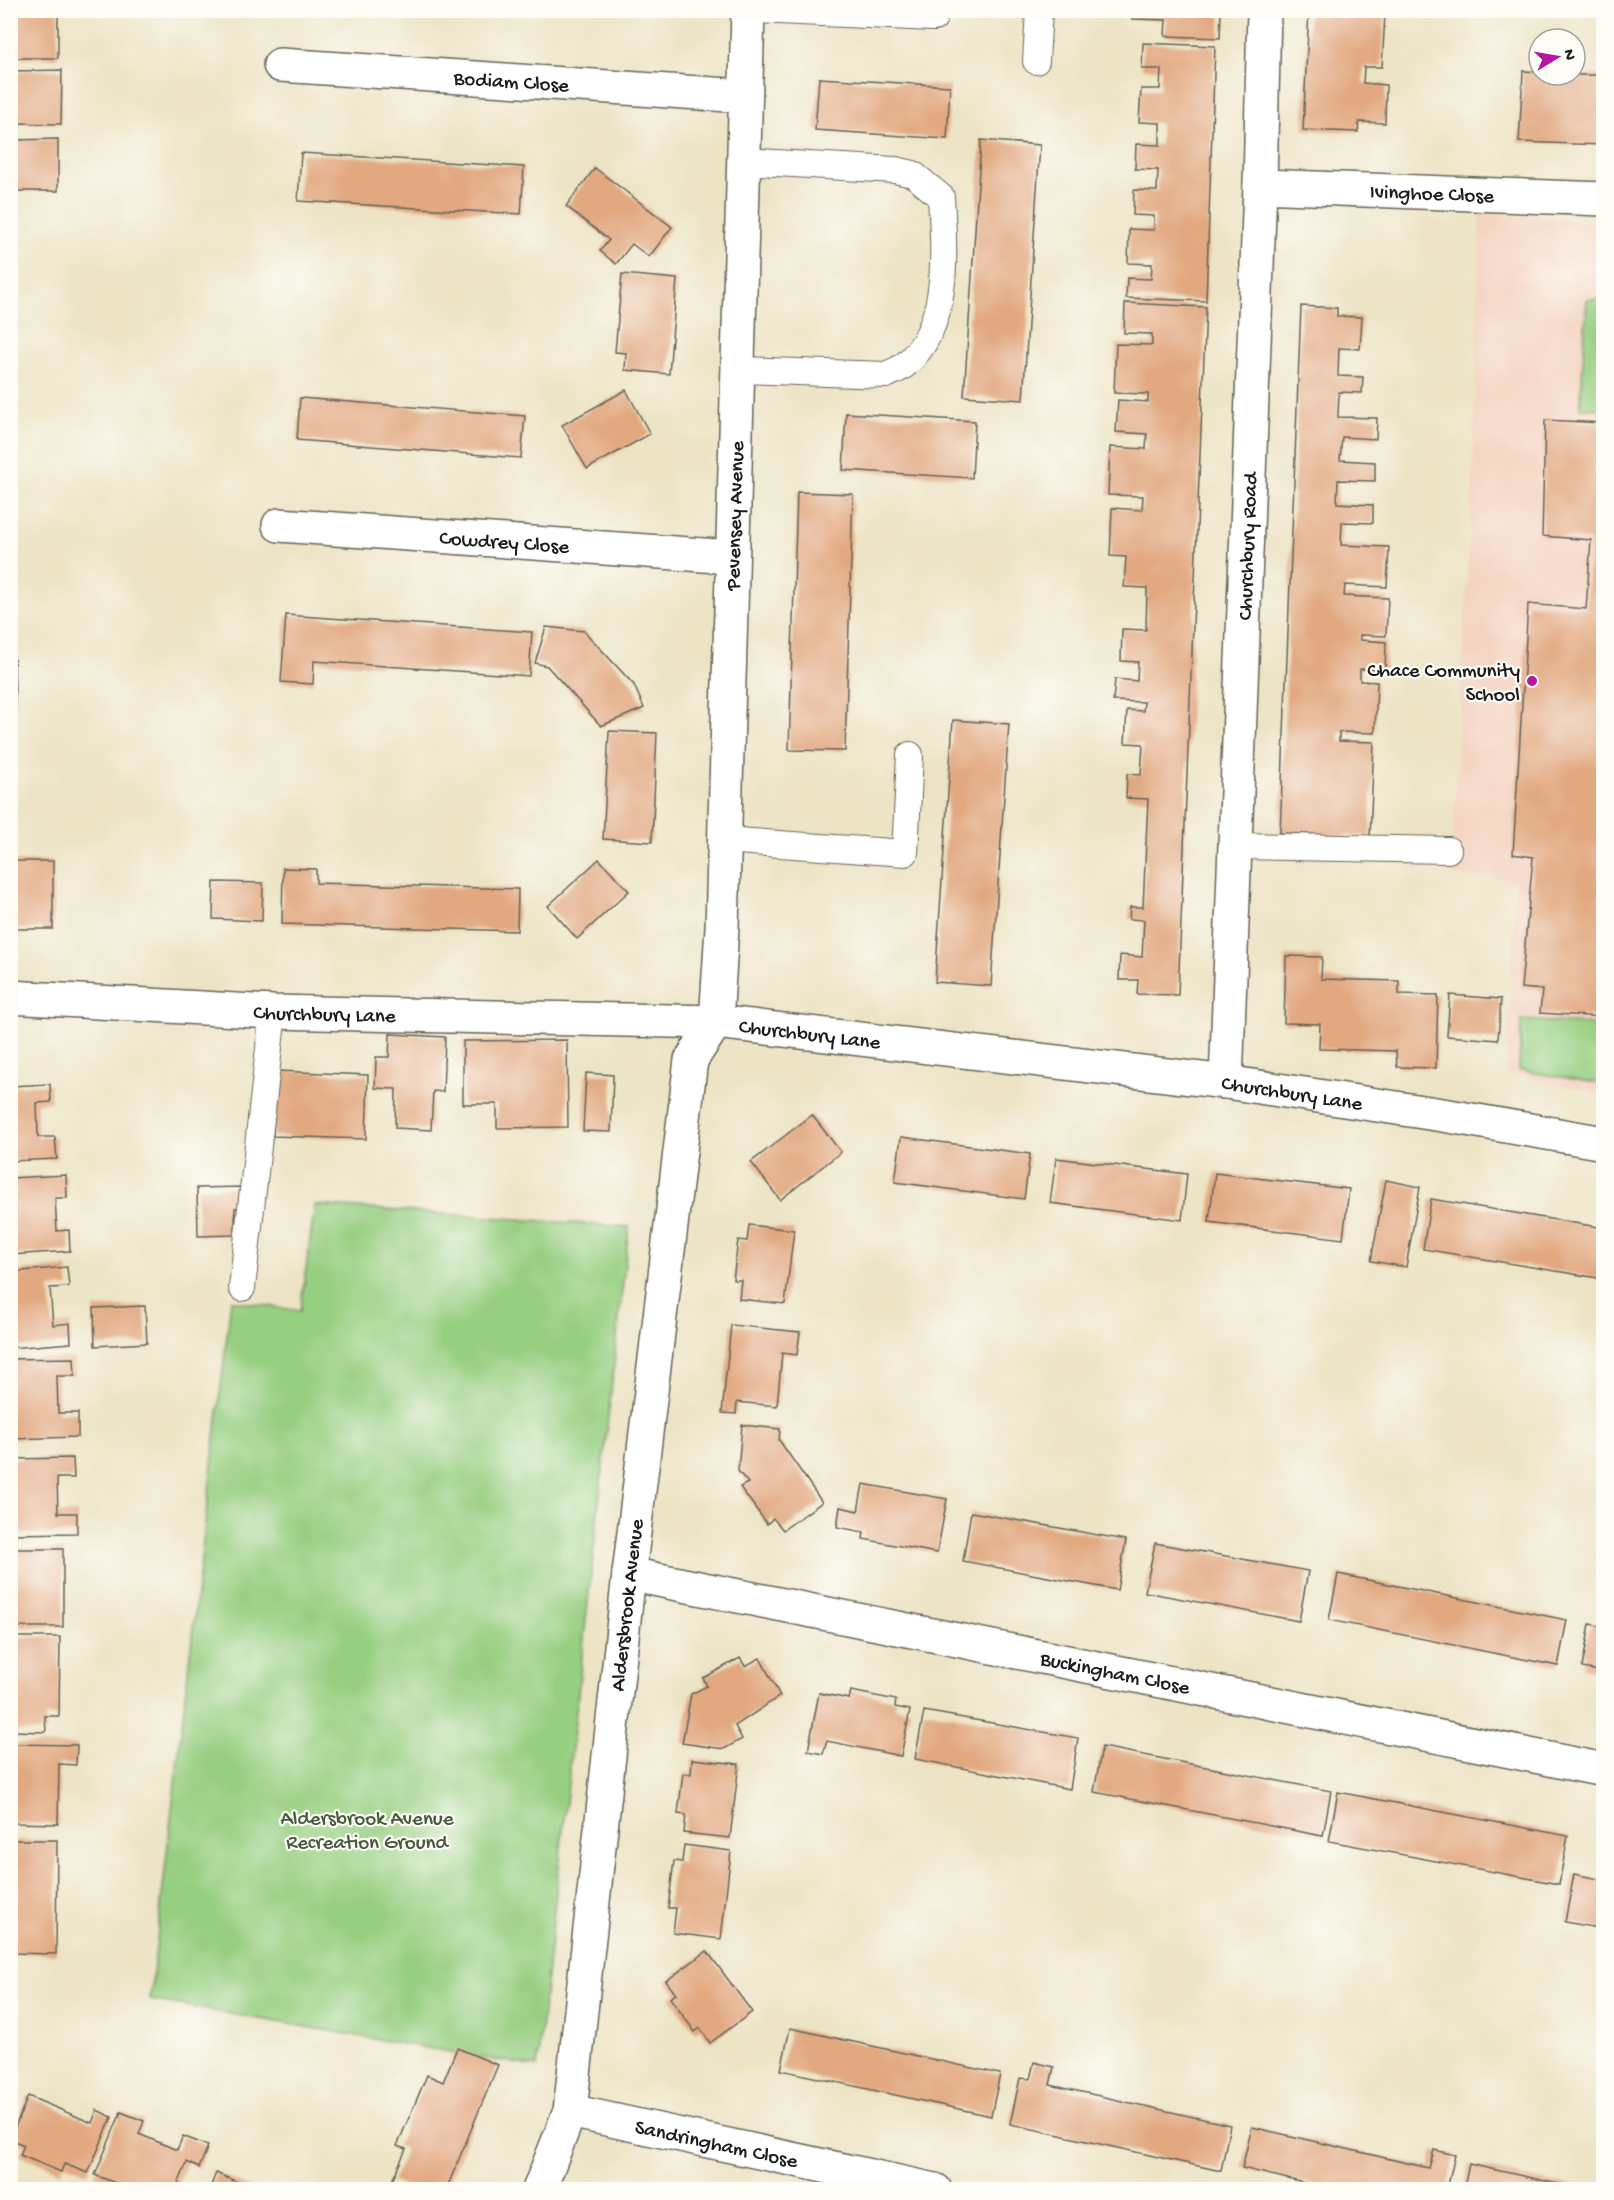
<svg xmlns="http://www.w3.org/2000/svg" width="1614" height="2200" font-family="'Gochi Hand',sans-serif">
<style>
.built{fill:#f4d3c0}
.green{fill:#97cf81;stroke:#5a764e;stroke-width:1.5}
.building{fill:#e2a981}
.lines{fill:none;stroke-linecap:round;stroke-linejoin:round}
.lane-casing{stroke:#656257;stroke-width:28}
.street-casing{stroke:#656257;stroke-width:36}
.lane{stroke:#fff;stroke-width:26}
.street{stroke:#fff;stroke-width:33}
.poi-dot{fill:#b5179e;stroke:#fdfcf7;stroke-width:2}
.labels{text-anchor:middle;stroke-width:4.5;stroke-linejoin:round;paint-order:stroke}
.street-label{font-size:21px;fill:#1c1c1c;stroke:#fdfcf7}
.poi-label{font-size:21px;fill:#1c1c1c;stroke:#fdfcf7;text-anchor:end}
.park-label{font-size:21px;fill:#475b3f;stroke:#fdfcf7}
</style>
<rect width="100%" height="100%" fill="#fdfcf7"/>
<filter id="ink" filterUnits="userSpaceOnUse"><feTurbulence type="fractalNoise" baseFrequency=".0167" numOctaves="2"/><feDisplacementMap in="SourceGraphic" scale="12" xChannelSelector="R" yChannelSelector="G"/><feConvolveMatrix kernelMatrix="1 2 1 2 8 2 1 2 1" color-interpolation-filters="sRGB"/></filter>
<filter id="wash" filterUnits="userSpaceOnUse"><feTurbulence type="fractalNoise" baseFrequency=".008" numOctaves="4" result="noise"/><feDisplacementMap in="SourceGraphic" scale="24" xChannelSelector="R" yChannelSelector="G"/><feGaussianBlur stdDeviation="1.35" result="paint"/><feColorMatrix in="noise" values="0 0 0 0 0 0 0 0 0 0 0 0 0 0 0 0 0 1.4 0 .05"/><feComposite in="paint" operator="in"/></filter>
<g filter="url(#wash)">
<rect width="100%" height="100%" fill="#ede4c5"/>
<!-- built -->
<path class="built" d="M1480,214L1603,222V1094L1506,1074L1516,880L1451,875L1472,487Z"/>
<!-- green -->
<g class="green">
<path d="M1587,299L1603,300V409L1580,408Z"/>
<path d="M1521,1020L1603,1025V1084L1519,1070Z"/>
<path d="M315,1205L629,1227L537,2067L150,2000L231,1300L300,1311Z"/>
</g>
<g id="blocks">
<!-- building -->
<g class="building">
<path d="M10,10H58V58H15V71L62,70L61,124L14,123V140L58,139V191H15V203H10Z"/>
<path d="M1132,10H1221L1220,38L1165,36L1166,20L1132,19Z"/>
<path d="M1309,10H1363V12L1385,14L1382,67H1364L1363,83L1386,85L1385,123L1359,122L1358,132L1303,130Z"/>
<path d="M1143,43L1215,46L1206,301L1126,298L1127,278L1151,279L1152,264L1128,263L1129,229L1154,230V216L1133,215L1134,190L1157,191L1158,170L1135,169L1136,144L1160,145V123L1139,122L1141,89H1160L1161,69H1142Z"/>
<path d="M1523,71L1539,72V75H1604V145L1519,142Z"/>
<path d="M819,78L950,86L947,139L815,130Z"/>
<path d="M981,140L1040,145L1023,400L964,396Z"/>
<path d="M301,153L524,167L521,214L298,201Z"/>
<path d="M595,168L672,227L649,257L632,244L616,264L600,251L609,240L566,206Z"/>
<path d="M622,274L677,279L669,374L625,370L626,353L615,352Z"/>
<path d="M1125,303L1206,307L1178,995L1137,994L1138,980H1119L1120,955L1142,957L1144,920L1129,919L1130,907H1143L1148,799L1126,798L1127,774L1141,775L1143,744L1125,743L1127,710L1143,711L1144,702L1113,701L1115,679L1137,681L1138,662L1121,661L1122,629L1146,630L1147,588L1124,587L1126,557L1110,556L1112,508L1142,510L1143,496L1108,495L1110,447L1146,449L1147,434L1116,432L1118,400L1148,402V394L1114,393L1116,344L1152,345V334L1124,333Z"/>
<path d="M1301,306L1337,308V316L1362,317L1360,349L1339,348L1338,376L1363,377L1362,393L1339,392L1338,417L1377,418L1376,439L1342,437L1340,460L1375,462V481L1338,480L1337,503L1373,505V523L1342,522L1341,545L1389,547L1387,587L1345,585L1344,596L1388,598L1386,636L1360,635V640L1386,642L1385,670L1360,669V681L1377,682L1375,733L1339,732V741L1374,742L1370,837L1280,833Z"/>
<path d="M626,390L650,434L587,469L562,425Z"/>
<path d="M300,398L525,416L521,458L297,440Z"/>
<path d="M846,413L975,421L972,478L843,470Z"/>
<path d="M1545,420L1604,423V1017L1540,1013L1542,990L1521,988L1533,857L1513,854L1528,604L1586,609L1591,540L1542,536Z"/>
<path d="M797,492L853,494L845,751L789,750Z"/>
<path d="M10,545H14L13,630H10Z"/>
<path d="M286,615L532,632L529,676L314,661L313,684L281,682Z"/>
<path d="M546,627L584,631L634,685L644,708L601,726L547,666L535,663Z"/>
<path d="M10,656H14L16,739H10Z"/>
<path d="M953,720L1009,724L991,986L935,982Z"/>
<path d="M609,731L657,733L652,842L603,839Z"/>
<path d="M10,770H15L12,847H10Z"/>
<path d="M599,859L629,891L577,939L548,906Z"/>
<rect x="10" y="861" width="43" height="68"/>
<path d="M283,868L316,869V883L518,889L517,931L282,924Z"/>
<path d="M214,882L263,883L262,921L213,919Z"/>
<path d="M1286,956L1322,957L1321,979L1399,981V994L1438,995L1436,1068L1397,1067L1396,1051L1319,1049L1320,1024L1284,1023Z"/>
<path d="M1450,995L1501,999L1498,1040L1447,1036Z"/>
<path d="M390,1034L445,1037L443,1092L433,1091L431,1130L395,1128L396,1089L375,1088L376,1057H389Z"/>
<path d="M567,1040L568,1127L497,1128V1104H463V1041Z"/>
<path d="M276,1071L368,1075L366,1139L273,1136Z"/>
<path d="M586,1073L613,1075L611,1132L583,1131Z"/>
<path d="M50,1084L51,1102L37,1103L38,1137H55L57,1159L10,1161V1086Z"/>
<path d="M812,1115L841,1152L780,1200L751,1162Z"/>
<path d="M901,1137L1030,1154L1024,1199L895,1182Z"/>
<path d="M1056,1158L1187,1174L1182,1220L1050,1203Z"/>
<path d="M1215,1173L1349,1189L1343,1239L1209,1222Z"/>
<path d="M66,1175L67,1198H55L57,1231L69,1230L70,1251L10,1255V1178Z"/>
<path d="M1386,1180L1420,1187L1406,1267L1371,1261Z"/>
<path d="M242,1187V1208H235V1235L198,1236L197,1188Z"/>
<path d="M1431,1199L1604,1228V1279L1423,1249Z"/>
<path d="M749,1225L794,1230L785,1304L739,1299L741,1280H733L738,1240L747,1241Z"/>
<path d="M67,1267L69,1287L50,1288L53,1325L70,1323L71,1343L10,1348V1272Z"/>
<path d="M145,1306L147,1343L95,1346L94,1308Z"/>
<path d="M731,1325L800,1332L797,1355L782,1353L777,1406L737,1402L736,1414L722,1413Z"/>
<path d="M74,1358L75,1376H57L58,1413H78V1437L10,1439V1359Z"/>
<path d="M742,1425L780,1429L779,1440L822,1502L783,1530L773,1518L767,1524L740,1487L748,1483L738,1471Z"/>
<path d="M73,1458L74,1478H57L58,1513H77V1533L10,1534V1459Z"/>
<path d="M863,1484L947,1499L937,1553L863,1539L864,1532L837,1527L840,1507L858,1511Z"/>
<path d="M971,1512L1126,1540L1117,1590L963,1561Z"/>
<path d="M1155,1543L1308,1571L1299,1621L1145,1592Z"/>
<rect x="10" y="1549" width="53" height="78"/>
<path d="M1338,1574L1567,1620L1558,1666L1329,1620Z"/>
<path d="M1590,1624L1604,1627V1672L1582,1668Z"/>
<path d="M10,1637H60L59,1716H45L46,1732L10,1731Z"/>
<path d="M740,1658L745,1666L760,1658L780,1696L735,1726L742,1739L724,1749L682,1743L691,1694L707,1686L703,1678Z"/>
<path d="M851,1691L896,1700L895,1707L910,1710L901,1756L827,1741L823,1754L808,1751L819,1693L849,1699Z"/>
<path d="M924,1711L1078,1738L1070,1789L915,1759Z"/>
<path d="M10,1744L77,1745L76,1765L59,1764L58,1824L10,1823Z"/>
<path d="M1102,1747L1331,1791L1323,1836L1094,1792Z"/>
<path d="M692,1759L739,1764L730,1838L684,1833L686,1815L678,1814L683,1773L691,1774Z"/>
<path d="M1338,1792L1568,1836L1559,1884L1329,1841Z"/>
<path d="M10,1840H57L56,1954L10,1953Z"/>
<path d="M684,1845L731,1851L721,1939L673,1933L676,1908H668L674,1861L682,1862Z"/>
<path d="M1574,1874L1604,1880V1929L1565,1922Z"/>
<path d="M707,1951L752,2012L710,2043L700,2028L695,2032L670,1998L676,1994L666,1981Z"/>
<path d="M790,2028L1000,2074L991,2116L781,2070Z"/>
<path d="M457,2048L498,2065L446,2190H411L392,2181L406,2149L397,2146L427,2075L443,2082Z"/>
<path d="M1034,2062L1054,2067L1050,2085L1230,2125L1221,2171L1010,2124L1020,2078L1030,2079Z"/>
<path d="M28,2096L92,2123L97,2110L112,2117L88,2173L64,2164L61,2172L20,2155L24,2145L10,2139Z"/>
<path d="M121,2112L144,2121L139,2134L177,2150L183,2136L208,2146L199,2168L187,2162L176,2190H115L118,2184L95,2175Z"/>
<path d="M1252,2127L1429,2168L1434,2150L1455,2155L1447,2190H1333L1242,2168Z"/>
<path d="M1469,2164L1581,2189V2190H1463Z"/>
<path d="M216,2173L256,2190H209Z"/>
</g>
</g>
</g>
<g filter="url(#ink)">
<use href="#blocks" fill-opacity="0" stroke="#656257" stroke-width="1.5"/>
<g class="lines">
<!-- lane casing -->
<g class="lane-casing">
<g id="lane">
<path d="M753,10L934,18L935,10"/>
<path d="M1036,61L1039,10"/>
<path d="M738,370L886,375C892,372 901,369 906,364C951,325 944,250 941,197L913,174L895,170L744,161"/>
<path d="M724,840L905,853L910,755"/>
<path d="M1236,846L1448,850"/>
<path d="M242,1288L273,1012"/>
</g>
</g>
<!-- street casing -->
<g class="street-casing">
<g id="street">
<path id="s1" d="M280,65L744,96"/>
<path id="s2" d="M1260,186L1604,199"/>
<path id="s3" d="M279,525L732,557"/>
<path id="s4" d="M10,997L273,1012L716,1022L1226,1082L1449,1116L1604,1143"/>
<path id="s5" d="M1226,1082L1260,186L1264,10"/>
<path id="s6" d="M629,1574L1604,1770"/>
<path id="s7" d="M570,2111L935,2190"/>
<path id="s8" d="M539,2190L570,2111L629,1574L691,1060L716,1022L722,928L748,10"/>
</g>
</g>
<!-- lane -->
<use href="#lane" class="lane"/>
<!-- street -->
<use href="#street" class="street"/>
</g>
</g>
<!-- markers -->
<circle class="poi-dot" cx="1532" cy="681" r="6"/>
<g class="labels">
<!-- street labels -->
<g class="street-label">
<text dy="7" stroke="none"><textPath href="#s1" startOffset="232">Bodiam Close</textPath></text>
<text dy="7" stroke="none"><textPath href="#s2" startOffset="172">Ivinghoe Close</textPath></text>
<text dy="7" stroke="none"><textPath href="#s8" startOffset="1695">Pevensey Avenue</textPath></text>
<text dy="7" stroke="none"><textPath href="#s3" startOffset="226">Cowdrey Close</textPath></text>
<text dy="7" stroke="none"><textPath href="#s5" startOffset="536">Churchbury Road</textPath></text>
<text dy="7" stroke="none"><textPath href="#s4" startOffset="315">Churchbury Lane</textPath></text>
<text dy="7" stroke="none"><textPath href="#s4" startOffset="801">Churchbury Lane</textPath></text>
<text dy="7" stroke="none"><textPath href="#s4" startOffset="1287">Churchbury Lane</textPath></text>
<text dy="7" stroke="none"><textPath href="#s8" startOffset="594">Aldersbrook Avenue</textPath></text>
<text dy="7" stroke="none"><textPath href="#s6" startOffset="496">Buckingham Close</textPath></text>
<text dy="7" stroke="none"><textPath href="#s7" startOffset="150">Sandringham Close</textPath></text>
</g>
<!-- poi labels -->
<g class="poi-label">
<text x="1520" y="676">Chace Community<tspan x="1520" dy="24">School</tspan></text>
</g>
<!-- park labels -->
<g class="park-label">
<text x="367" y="1824">Aldersbrook Avenue<tspan x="367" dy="24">Recreation Ground</tspan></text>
</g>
</g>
<!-- margin -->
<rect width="1614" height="2200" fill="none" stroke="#fdfcf7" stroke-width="36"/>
<!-- north arrow -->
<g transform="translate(1557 57) rotate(79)"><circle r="28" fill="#fdfcf7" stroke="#a3a29f" stroke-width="1.5"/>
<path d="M0-4.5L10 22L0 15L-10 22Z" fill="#b5179e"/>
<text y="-9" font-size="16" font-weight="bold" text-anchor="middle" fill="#1c1c1c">N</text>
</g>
</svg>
